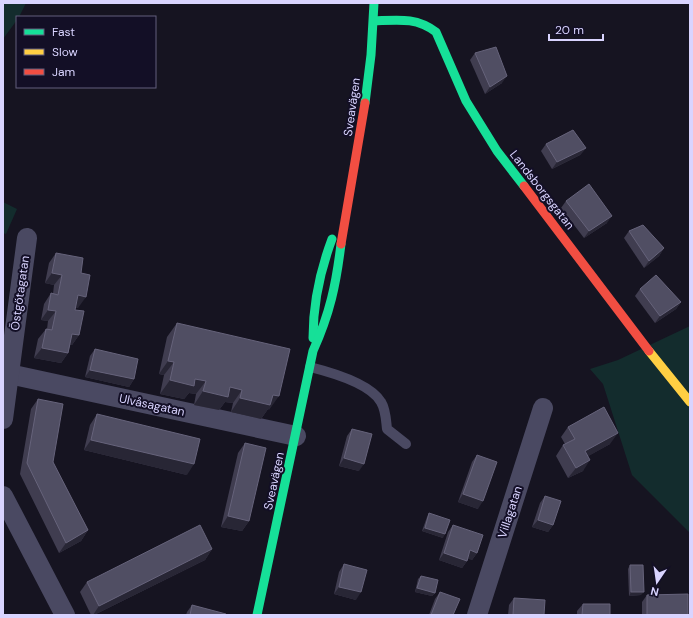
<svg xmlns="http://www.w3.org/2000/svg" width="693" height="618" font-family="'DM Sans',sans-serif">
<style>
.green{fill:#132c2d}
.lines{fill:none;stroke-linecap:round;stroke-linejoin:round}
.lane{stroke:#4a4962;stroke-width:10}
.street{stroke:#4a4962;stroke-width:20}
.fast{stroke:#16e098;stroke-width:9}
.slow{stroke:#ffcf43;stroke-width:9}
.jam{stroke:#f24e42;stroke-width:9}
.wall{fill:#403d50}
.shaded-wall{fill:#282635}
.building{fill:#504e63;stroke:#66637b}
.labels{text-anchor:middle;stroke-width:4;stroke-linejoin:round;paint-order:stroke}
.street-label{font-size:12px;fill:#d9d4ff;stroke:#130f26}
</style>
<rect width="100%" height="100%" fill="#161421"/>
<!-- green -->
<g class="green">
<path d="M3,3H26L19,17H17V20L3,39Z"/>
<path d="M3,202L17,209L6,234L3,233Z"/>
<path d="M690,326V533L632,475L603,384L590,369L618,360Z"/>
</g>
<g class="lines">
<!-- lane -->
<path class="lane" d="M310,367C330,372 370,383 381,402C386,410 386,421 387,429L406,444"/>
<!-- street -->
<g class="street">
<path d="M9,374L296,436"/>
<path d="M3,419L27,238"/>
<path d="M3,496L65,615"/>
<path d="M477,615L543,408"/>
</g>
<!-- fast -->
<g class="fast">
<path d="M374,21C398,20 416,17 436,32L466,101L497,151L524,186"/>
<path d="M365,103L371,55L374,3"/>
<path d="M313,338C313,303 320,271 332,239"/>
<path d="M257,615L313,351C330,313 336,285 341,244"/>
</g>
<!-- slow -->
<path class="slow" d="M649,351L690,402"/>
<!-- jam -->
<g class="jam">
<path d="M524,186L649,351"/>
<path d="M341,244L365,103"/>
</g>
</g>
<!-- wall -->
<g class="wall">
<path d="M475,53L502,83L485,94L470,60Z"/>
<path d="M546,144L586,148L580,155L552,169L541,151Z"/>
<path d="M566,201L607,223L584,238L561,208Z"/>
<path d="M629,231L664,248L659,256L644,268L624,238Z"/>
<path d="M56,253L81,273L78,308L75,307V310L79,335L72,345H70L68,353L61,363L34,358L38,339L46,329H47L48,321L41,320L44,304L51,293L53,294L54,285L45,283L49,263Z"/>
<path d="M640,289L681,302L676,309L655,323L635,296Z"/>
<path d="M177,323L269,410L268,409L261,419L231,412L233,403L225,402L219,410L194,405L196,394L189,393L184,399L160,394L164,375L159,374L167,337Z"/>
<path d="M95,349L134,379L129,387L85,377L90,356Z"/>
<path d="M38,399L53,462L88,530L81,541L59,553L20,474L31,409Z"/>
<path d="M97,414L187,475L84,450L90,425Z"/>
<path d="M568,427L610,444L588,456L583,471L568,478L556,456L563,445L565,444L561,437Z"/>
<path d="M352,429L359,471L339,466L347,436Z"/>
<path d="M245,443L249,521L242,531L221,527L238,453Z"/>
<path d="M477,455L478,509L458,502L472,462Z"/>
<path d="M545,496L553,525L548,532L532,527L540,503Z"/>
<path d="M429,513L443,538L422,531L427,517Z"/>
<path d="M453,525L477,553L472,560L468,558L467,561L462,568L439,560L448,532Z"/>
<path d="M212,549L205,560L94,615H91L80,592L87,582Z"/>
<path d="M344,564L356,600L334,594L339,572Z"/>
<path d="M630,565L641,595L629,596L628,569Z"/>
<path d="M421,576L435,593L432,596L415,592L418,579Z"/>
<path d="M440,592L453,615H429L435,599Z"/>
<path d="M647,595L688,615H642V602Z"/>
<path d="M514,598L544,615H508L509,605Z"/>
<path d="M583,604L610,615H577V611Z"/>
<path d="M192,605L226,615H186L187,612Z"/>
</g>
<!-- shaded-wall -->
<g class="shaded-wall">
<path d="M507,76L502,83L485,94L490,87Z"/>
<path d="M586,148L580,155L552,169L557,162Z"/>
<path d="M612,216L607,223L584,238L589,231Z"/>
<path d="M664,248L659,256L644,268L649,261Z"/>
<path d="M52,273L62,275L54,285L45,283Z"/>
<path d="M78,295L86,297L78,308L70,306Z"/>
<path d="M681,302L676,309L655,323L660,316Z"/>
<path d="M48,310L56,311L48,321L41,320Z"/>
<path d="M72,334L79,335L72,345L65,344Z"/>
<path d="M42,348L68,353L61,363L34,358Z"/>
<path d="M168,361L174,362L164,375L159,374Z"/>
<path d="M90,370L134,379L129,387L85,377Z"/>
<path d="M195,379L206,381L196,394L189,393L184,399L160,394L170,380Z"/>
<path d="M230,387L242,390L233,403L225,402L219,410L194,405L203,391Z"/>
<path d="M273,395L279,396L269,410L268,409L261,419L231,412L240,398Z"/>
<path d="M618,433L610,444L578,462L585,451Z"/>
<path d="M91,440L194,464L187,475L84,450Z"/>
<path d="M344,458L364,464L359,471L339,466Z"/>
<path d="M590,460L583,471L568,478L576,468Z"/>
<path d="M463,494L483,501L478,509L458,502Z"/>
<path d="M228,516L249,521L242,531L221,527Z"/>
<path d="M538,520L553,525L548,532L532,527Z"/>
<path d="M425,528L445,534L443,538L422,531Z"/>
<path d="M88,530L81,541L59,553L66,543Z"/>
<path d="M212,549L205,560L94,615H93L99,606Z"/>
<path d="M470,550L477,553L472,560L465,558Z"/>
<path d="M444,553L467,561L462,568L439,560Z"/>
<path d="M339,587L361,592L356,600L334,594Z"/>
<path d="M417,588L435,593L432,596L415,592Z"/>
<path d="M631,592H644L641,595L629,596Z"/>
</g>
<!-- building -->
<g class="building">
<path d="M496,47L507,76L490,87L475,53Z"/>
<path d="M573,130L586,148L557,162L546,144Z"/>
<path d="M589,184L612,216L589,231L566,201Z"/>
<path d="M643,225L664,248L649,261L629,231Z"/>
<path d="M56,253L83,258L81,273L90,275L86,297L78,295L75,310L84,311L79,335L72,334L68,353L42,348L46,329L52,330L56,311L48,310L51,293L58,295L62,275L52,273Z"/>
<path d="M656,275L681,302L660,316L640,289Z"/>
<path d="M177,323L290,349L279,396L273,395L270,405L240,398L242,390L230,387L228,397L203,391L206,381L195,379L194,386L170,380L174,362L168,361Z"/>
<path d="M95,349L138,359L134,379L90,370Z"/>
<path d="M38,399L63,404L53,462L88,530L66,543L27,463Z"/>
<path d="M604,407L618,433L585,451L590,460L576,468L563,445L575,439L568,427Z"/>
<path d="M97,414L200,439L194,464L91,440Z"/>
<path d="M352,429L372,434L364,464L344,458Z"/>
<path d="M245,443L266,448L249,521L228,516Z"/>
<path d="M477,455L497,462L483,501L463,494Z"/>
<path d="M545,496L561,501L553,525L538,520Z"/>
<path d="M429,513L450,520L445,534L425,528Z"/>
<path d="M200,525L212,549L99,606L87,582Z"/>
<path d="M453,525L483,535L477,553L470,550L467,561L444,553Z"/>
<path d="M344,564L367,570L361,592L339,587Z"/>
<path d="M630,565H643L644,592H631Z"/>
<path d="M421,576L438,580L435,593L417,588Z"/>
<path d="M440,592L460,599L453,615H431Z"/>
<path d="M688,594V615H647V595Z"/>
<path d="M514,598L545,600L544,615H513Z"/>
<path d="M583,604H610V615H582Z"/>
<path d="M192,605L226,614V615H190Z"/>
</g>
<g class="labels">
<!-- street labels -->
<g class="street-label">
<text transform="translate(352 107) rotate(-82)" y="4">Sveavägen</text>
<text transform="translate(542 190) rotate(52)" y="4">Landsborgsgatan</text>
<text transform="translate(20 293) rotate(-82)" y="4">Östgötagatan</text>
<text transform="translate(152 405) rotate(12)" y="4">Ulvåsagatan</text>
<text transform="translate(274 481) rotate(-78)" y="4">Sveavägen</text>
<text transform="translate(510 512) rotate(-72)" y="4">Villagatan</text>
</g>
</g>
<!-- border -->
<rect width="693" height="618" fill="none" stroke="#d9d4ff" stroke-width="8"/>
<!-- legend -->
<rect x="16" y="16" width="140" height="72" fill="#130f26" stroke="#625e7d"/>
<rect x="24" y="29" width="20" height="6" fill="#16e098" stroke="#625e7d"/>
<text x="52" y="36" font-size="12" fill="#d9d4ff">Fast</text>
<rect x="24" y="49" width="20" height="6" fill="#ffcf43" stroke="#625e7d"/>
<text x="52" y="56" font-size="12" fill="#d9d4ff">Slow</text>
<rect x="24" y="69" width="20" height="6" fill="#f24e42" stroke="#625e7d"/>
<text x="52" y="76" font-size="12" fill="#d9d4ff">Jam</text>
<!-- north arrow -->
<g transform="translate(657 582) rotate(193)" stroke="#130f26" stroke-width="3" paint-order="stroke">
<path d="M0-3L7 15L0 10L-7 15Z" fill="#d9d4ff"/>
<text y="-6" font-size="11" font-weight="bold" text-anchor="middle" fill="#d9d4ff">N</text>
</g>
<!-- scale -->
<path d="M549 34v6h54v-6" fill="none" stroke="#d9d4ff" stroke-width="2"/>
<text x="555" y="34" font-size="12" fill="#d9d4ff" stroke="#130f26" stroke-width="3" paint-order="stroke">20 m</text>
</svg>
